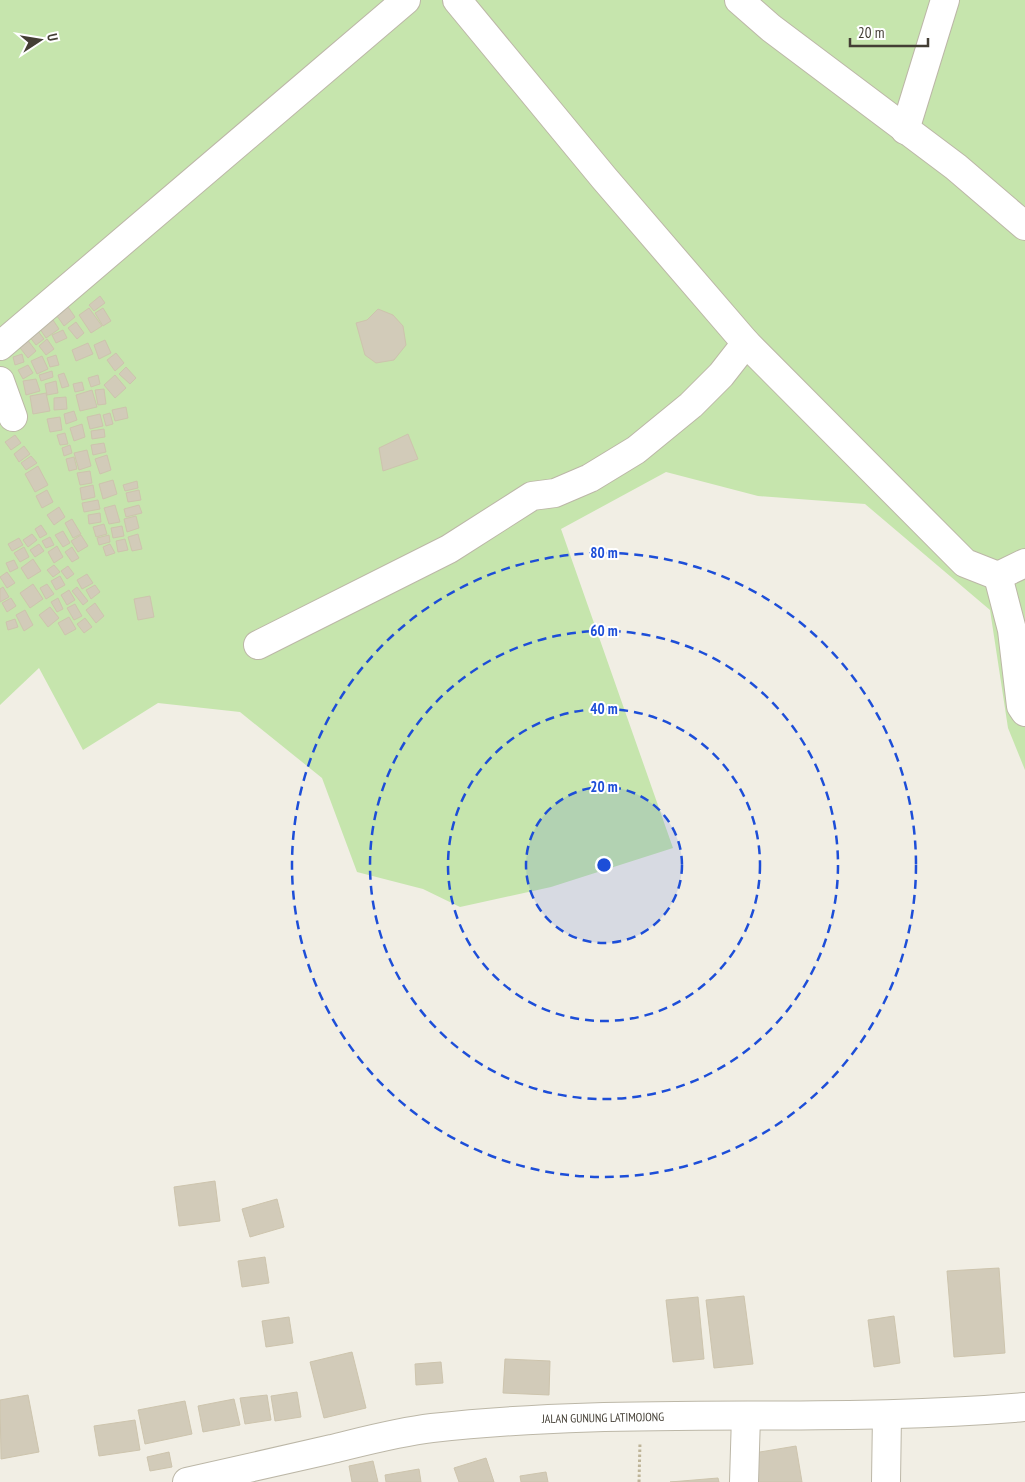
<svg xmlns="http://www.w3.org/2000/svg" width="1025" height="1482" font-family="'PT Sans Narrow',sans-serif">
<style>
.green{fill:#c6e5ad}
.building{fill:#d2cbb9;stroke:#cdc4ad}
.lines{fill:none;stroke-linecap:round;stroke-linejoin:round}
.minor-casing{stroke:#bcb7a7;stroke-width:30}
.path{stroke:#beb498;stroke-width:3;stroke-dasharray:2.5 2.5;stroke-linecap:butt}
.minor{stroke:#fff;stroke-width:28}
.ring{fill:none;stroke:#1d4ed8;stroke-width:2.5;stroke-dasharray:9 6}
.labels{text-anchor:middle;stroke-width:4;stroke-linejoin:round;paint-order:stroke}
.street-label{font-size:12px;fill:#433e34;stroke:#fff}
.centre{fill:#1d4ed8;stroke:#fff;stroke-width:2.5}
.ring-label{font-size:15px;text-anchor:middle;font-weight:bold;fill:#1d4ed8;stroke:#fff;stroke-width:4;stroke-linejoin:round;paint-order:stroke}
</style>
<rect width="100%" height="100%" fill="#f1eee4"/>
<!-- green -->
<path class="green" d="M0,0H1025V770L1008,728L990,610L865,504L758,496L666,472L561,529L673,848L551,887L460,907L423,889L357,872L322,778L240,712L158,703L83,750L39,668L0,705Z"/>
<!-- building -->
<g class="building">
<path d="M100,296L105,303L94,311L89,305Z"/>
<path d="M66,304L75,317L64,326L55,313Z"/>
<path d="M89,308L102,326L91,333L79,315Z"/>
<path d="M103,308L111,321L103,326L95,313Z"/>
<path d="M378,309L393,315L403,326L406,345L394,360L376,363L365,355L356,323L367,320Z"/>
<path d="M51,317L59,329L46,338L38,326Z"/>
<path d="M76,322L84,333L77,339L68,328Z"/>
<path d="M37,330L44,339L36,345L29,336Z"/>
<path d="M63,330L67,338L56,343L52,335Z"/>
<path d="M26,338L36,351L28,358L17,344Z"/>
<path d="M47,339L54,349L46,355L39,346Z"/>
<path d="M105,340L111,353L99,359L94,345Z"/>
<path d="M88,343L93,354L76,361L72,350Z"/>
<path d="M116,353L124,363L115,371L107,360Z"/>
<path d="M22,354L24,362L15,365L13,357Z"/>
<path d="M56,355L59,365L50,367L47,358Z"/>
<path d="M42,356L48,369L37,374L31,361Z"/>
<path d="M28,365L33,373L23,379L18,370Z"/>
<path d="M126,367L136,378L130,384L119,374Z"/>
<path d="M52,371L53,377L41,381L39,375Z"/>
<path d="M64,373L69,386L62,388L58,375Z"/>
<path d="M98,375L100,384L91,387L88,378Z"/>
<path d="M115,375L126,388L115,398L104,385Z"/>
<path d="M36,379L40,391L26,395L23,381Z"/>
<path d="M56,381L58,393L47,395L45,384Z"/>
<path d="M82,382L84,390L75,392L73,384Z"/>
<path d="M104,389L106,404L98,405L95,390Z"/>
<path d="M92,390L97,407L80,411L76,395Z"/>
<path d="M46,393L50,411L33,414L30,396Z"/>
<path d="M66,397L67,409L54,410V398Z"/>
<path d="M126,407L128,418L115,421L112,410Z"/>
<path d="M74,411L77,420L66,424L64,414Z"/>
<path d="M110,413L113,424L106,426L103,415Z"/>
<path d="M100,414L103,426L90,429L87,417Z"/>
<path d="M60,417L62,430L50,432L47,419Z"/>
<path d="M82,424L85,437L74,441L70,428Z"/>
<path d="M104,429L105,437L92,439L91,431Z"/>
<path d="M65,433L68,444L60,445L57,435Z"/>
<path d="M408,434L418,459L383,471L379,448Z"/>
<path d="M15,435L21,443L11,450L5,442Z"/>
<path d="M104,443L106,452L93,455L91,445Z"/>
<path d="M70,445L72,453L64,456L62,448Z"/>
<path d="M24,446L30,454L19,462L14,454Z"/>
<path d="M87,450L91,466L79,470L74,453Z"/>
<path d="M107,455L111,470L100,474L95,459Z"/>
<path d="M31,456L37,463L26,470L21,463Z"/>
<path d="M74,457L77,469L69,471L66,459Z"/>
<path d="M38,466L48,485L35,492L25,474Z"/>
<path d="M90,471L92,483L80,485L77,473Z"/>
<path d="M113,480L117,494L103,499L99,484Z"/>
<path d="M137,481L138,488L125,491L123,485Z"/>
<path d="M93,485L95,497L82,500L80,488Z"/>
<path d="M47,490L53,502L42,508L36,496Z"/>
<path d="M139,490L141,500L128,502L126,493Z"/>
<path d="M98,500L100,509L84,512L82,503Z"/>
<path d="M115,505L120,522L109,524L104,508Z"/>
<path d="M139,505L142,513L126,517L124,509Z"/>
<path d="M59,507L65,517L54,525L47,515Z"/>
<path d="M100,513L101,522L89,524L88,515Z"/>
<path d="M136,516L139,528L127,532L124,519Z"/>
<path d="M72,519L81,534L73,538L65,523Z"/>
<path d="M104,524L107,534L96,537L93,527Z"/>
<path d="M41,525L47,534L40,538L35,529Z"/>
<path d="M122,526L124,536L113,538L111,528Z"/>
<path d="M63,531L70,543L63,547L55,535Z"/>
<path d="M32,534L37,540L28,547L23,540Z"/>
<path d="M138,534L142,549L132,551L128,537Z"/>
<path d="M81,535L88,546L78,552L71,541Z"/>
<path d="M109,535L110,542L99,545L97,538Z"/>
<path d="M50,537L54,545L46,548L42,541Z"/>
<path d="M19,538L23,545L12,551L8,544Z"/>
<path d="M125,539L128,550L118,552L116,541Z"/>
<path d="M39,544L44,551L35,557L30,550Z"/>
<path d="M110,544L115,553L106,556L103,547Z"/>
<path d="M57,546L63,557L54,563L48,552Z"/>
<path d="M24,547L29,557L20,562L14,553Z"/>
<path d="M72,547L79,558L72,562L65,552Z"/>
<path d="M33,559L41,571L28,579L21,568Z"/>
<path d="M14,560L18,568L10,572L6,563Z"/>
<path d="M54,565L60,572L53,577L47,570Z"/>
<path d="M68,566L74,574L67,579L61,571Z"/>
<path d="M7,572L15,583L7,588L0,577Z"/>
<path d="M87,574L93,583L82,589L77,580Z"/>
<path d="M60,576L65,585L56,590L51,581Z"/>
<path d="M33,584L43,599L30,608L20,593Z"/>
<path d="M47,584L54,594L46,599L40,588Z"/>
<path d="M95,585L100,592L91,599L86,590Z"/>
<path d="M3,587L9,597L0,602V589Z"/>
<path d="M77,587L88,601L83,605L72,591Z"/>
<path d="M69,590L75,600L67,605L61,595Z"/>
<path d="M150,596L154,617L138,620L134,599Z"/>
<path d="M11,598L16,606L7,612L2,603Z"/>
<path d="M58,598L63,609L57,612L51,602Z"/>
<path d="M95,603L104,616L96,623L86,610Z"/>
<path d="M75,604L82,616L74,620L67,608Z"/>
<path d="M50,607L59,618L48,627L39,615Z"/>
<path d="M25,610L33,625L24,631L16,615Z"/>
<path d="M69,617L76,629L65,635L58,623Z"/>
<path d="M85,618L92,627L84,633L77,624Z"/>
<path d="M15,619L18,627L8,630L6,622Z"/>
<path d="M215,1181L220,1221L179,1226L174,1187Z"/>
<path d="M277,1199L284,1227L250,1237L242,1209Z"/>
<path d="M265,1257L269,1283L242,1287L238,1261Z"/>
<path d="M999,1268L1005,1353L954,1357L947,1271Z"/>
<path d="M744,1296L753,1364L714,1368L706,1300Z"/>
<path d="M698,1297L704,1359L673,1362L666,1300Z"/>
<path d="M894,1316L900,1363L874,1367L868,1320Z"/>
<path d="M289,1317L293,1343L266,1347L262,1321Z"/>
<path d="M352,1352L366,1408L324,1418L310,1362Z"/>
<path d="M505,1359L550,1361L549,1395L503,1393Z"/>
<path d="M441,1362L443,1383L416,1385L415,1364Z"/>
<path d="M297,1392L301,1417L275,1421L271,1396Z"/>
<path d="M28,1395L39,1452L1,1459L0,1400Z"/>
<path d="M267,1395L271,1420L245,1424L240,1398Z"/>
<path d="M234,1399L240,1425L203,1432L198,1406Z"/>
<path d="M185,1401L192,1434L145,1444L138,1410Z"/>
<path d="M135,1420L140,1450L99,1456L94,1426Z"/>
<path d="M796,1446L802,1482H758L754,1453Z"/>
<path d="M169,1452L172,1467L150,1471L147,1457Z"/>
<path d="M486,1458L494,1482H459L454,1468Z"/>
<path d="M373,1461L378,1482H352L349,1466Z"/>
<path d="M419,1469L421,1482H386L385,1475Z"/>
<path d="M546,1472L548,1482H521L520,1476Z"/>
<path d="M718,1478L719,1482H670Z"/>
</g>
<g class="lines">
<!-- minor casing -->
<g class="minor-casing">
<g id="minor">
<path d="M739,0L771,28L956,167L1025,226"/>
<path d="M905,130L945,0"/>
<path d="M746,343L965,563L998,576L1025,563"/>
<path d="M0,346L406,0"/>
<path d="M0,381L13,417"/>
<path d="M998,576L1012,630L1021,706L1025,712"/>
<path d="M258,645L449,549L532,496L555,493L590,478L636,450L691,405L721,375L746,343L604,178L457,0"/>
<path d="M187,1482C236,1471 284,1460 332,1449C365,1441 398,1432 432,1428C629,1406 828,1424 1025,1407"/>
<path d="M744,1482L746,1416"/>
<path d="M886,1482L887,1415"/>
</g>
</g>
<!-- path -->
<path class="path" d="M639,1482L640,1442"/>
<!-- minor -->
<use href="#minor" class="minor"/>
</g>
<!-- distance rings -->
<circle cx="604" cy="865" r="78" fill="#1d4ed8" fill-opacity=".12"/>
<g class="ring">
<circle cx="604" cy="865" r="78"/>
<circle cx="604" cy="865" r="156"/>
<circle cx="604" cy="865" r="234"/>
<circle cx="604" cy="865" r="312"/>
</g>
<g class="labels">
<!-- street labels -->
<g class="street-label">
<text transform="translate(603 1418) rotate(-1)" y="4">JALAN GUNUNG LATIMOJONG</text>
</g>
</g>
<circle cx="604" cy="865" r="8" class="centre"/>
<g class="ring-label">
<text x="604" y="558">80 m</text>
<text x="604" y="636">60 m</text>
<text x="604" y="714">40 m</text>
<text x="604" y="792">20 m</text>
</g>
<!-- north arrow -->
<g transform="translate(40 40) rotate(78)" stroke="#ffffff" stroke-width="4" paint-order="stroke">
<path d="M0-4L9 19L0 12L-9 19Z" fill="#433e34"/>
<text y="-8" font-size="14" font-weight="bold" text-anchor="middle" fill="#433e34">U</text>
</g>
<!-- scale -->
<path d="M850 38v8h78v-8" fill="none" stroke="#433e34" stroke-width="2.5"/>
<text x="858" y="38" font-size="15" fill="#433e34" stroke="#ffffff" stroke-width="4" paint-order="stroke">20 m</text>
</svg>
